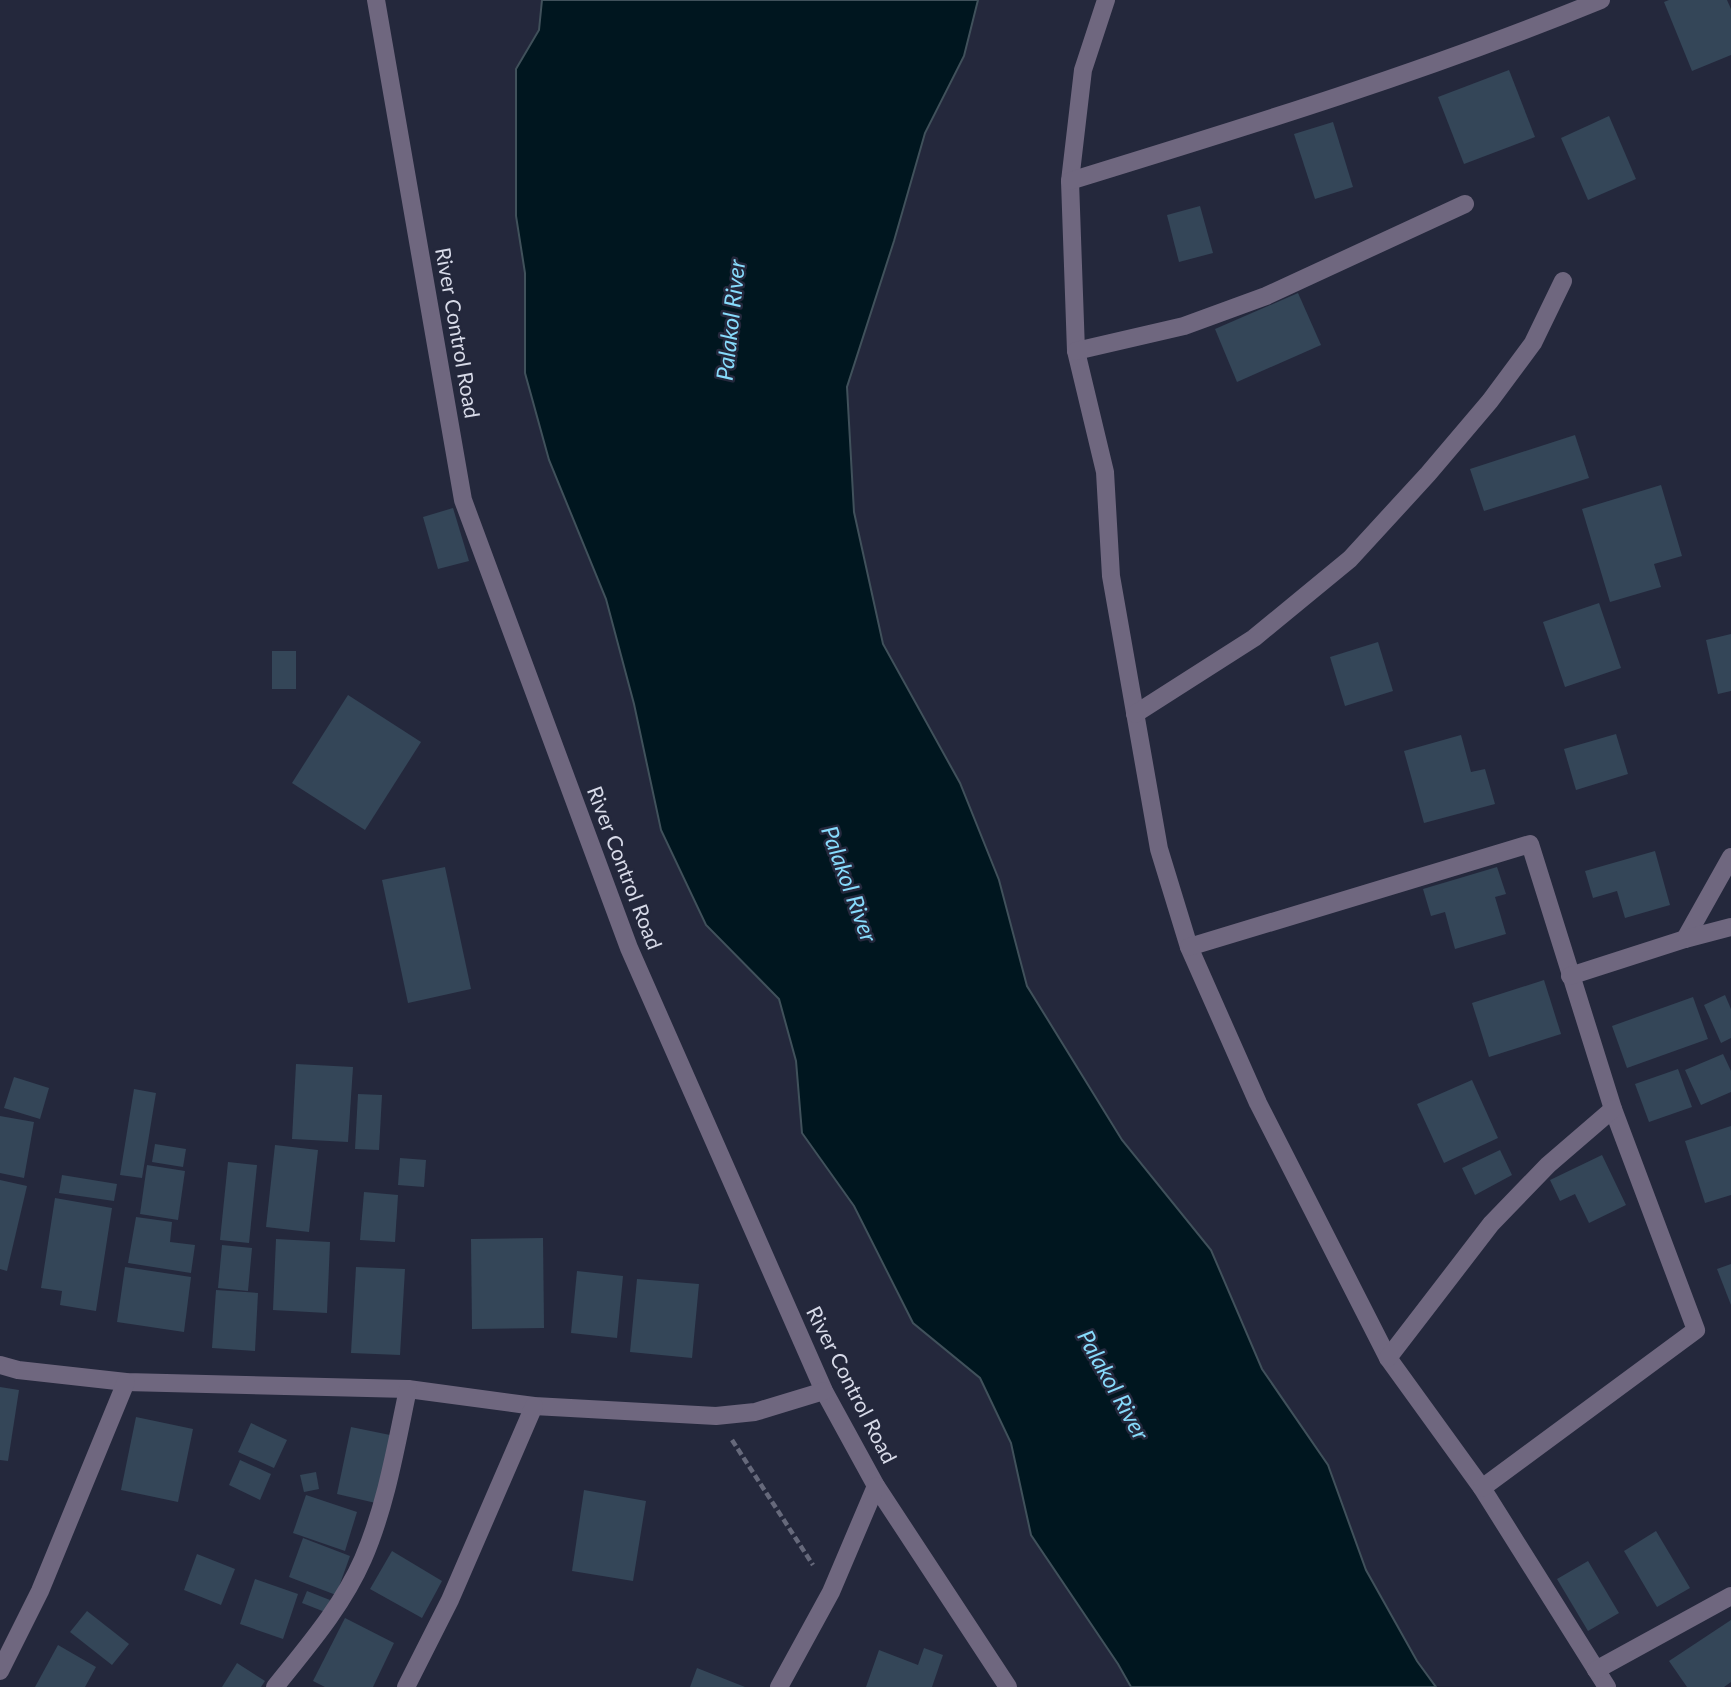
<svg xmlns="http://www.w3.org/2000/svg" width="1731" height="1687" font-family="Lato,sans-serif">
<style>
.water{fill:#00161f;stroke:#40515b;stroke-width:2}
.building{fill:#344658}
.lines{fill:none;stroke-linecap:round;stroke-linejoin:round}
.path{stroke:#66697b;stroke-width:4.5;stroke-dasharray:7 3.5;stroke-linecap:butt}
.minor{stroke:#6f677f;stroke-width:18}
.labels{text-anchor:middle;stroke-width:5;stroke-linejoin:round;paint-order:stroke}
.street-label{font-size:21px;fill:#d7dae8;stroke:#24283c}
.water-label{font-size:23px;font-style:italic;fill:#87dbfc;stroke:#24283c}
</style>
<rect width="100%" height="100%" fill="#24283c"/>
<!-- water -->
<path class="water" d="M542,0H978L964,56L925,133L894,241L847,387L854,512L883,644L960,783L999,880L1027,986L1122,1140L1211,1250L1262,1369L1328,1465L1366,1570L1417,1661L1436,1687H1131L1118,1664L1031,1535L1011,1443L980,1378L913,1323L854,1206L802,1133L796,1061L779,999L706,925L661,830L634,704L606,599L549,460L525,373V273L516,216V69L539,30Z"/>
<!-- building -->
<g class="building">
<path d="M1669,0H1727L1731,9V55L1692,71L1664,2Z"/>
<path d="M1509,70L1535,137L1464,164L1438,97Z"/>
<path d="M1609,116L1636,179L1588,200L1561,138Z"/>
<path d="M1333,122L1353,187L1315,199L1294,134Z"/>
<path d="M1200,206L1213,253L1179,262L1167,215Z"/>
<path d="M1298,293L1321,345L1237,382L1215,329Z"/>
<path d="M1575,435L1589,478L1484,511L1470,469Z"/>
<path d="M1661,485L1682,556L1654,564L1661,587L1610,602L1582,509Z"/>
<path d="M453,508L469,561L438,569L423,517Z"/>
<path d="M1599,603L1621,668L1565,687L1543,622Z"/>
<path d="M1731,634V691L1718,694L1706,640Z"/>
<path d="M1378,642L1393,691L1345,706L1330,657Z"/>
<rect x="272" y="651" width="24" height="38"/>
<path d="M348,695L421,742L365,830L292,783Z"/>
<path d="M1616,734L1628,774L1576,790L1564,749Z"/>
<path d="M1461,735L1471,772L1485,769L1495,804L1424,823L1404,751Z"/>
<path d="M1655,851L1670,905L1625,918L1617,891L1593,898L1585,871Z"/>
<path d="M445,867L471,989L408,1003L382,880Z"/>
<path d="M1497,867L1506,894L1495,897L1506,934L1455,949L1445,912L1431,916L1423,889Z"/>
<path d="M1544,980L1561,1034L1489,1057L1472,1003Z"/>
<path d="M1725,995L1731,1009V1038L1721,1043L1704,1005Z"/>
<path d="M1693,997L1708,1039L1627,1068L1612,1026Z"/>
<path d="M1723,1054L1731,1071V1092L1701,1105L1685,1070Z"/>
<path d="M296,1064L353,1067L348,1142L292,1139Z"/>
<path d="M1678,1069L1692,1107L1649,1122L1635,1084Z"/>
<path d="M14,1077L49,1088L40,1119L4,1108Z"/>
<path d="M1472,1080L1498,1138L1444,1163L1417,1104Z"/>
<path d="M134,1089L156,1093L142,1178L120,1175Z"/>
<path d="M358,1094L382,1095L379,1150L355,1149Z"/>
<path d="M0,1116L34,1122L24,1178L0,1173Z"/>
<path d="M1731,1126V1195L1705,1203L1685,1141Z"/>
<path d="M155,1144L186,1149L183,1167L152,1162Z"/>
<path d="M275,1145L318,1150L309,1232L266,1227Z"/>
<path d="M1500,1150L1512,1175L1475,1195L1462,1168Z"/>
<path d="M1602,1155L1626,1205L1589,1223L1575,1194L1560,1201L1550,1180Z"/>
<path d="M400,1158L426,1160L424,1187L398,1185Z"/>
<path d="M228,1162L257,1165L249,1243L220,1240Z"/>
<path d="M147,1165L185,1171L178,1220L140,1214Z"/>
<path d="M62,1175L117,1184L114,1201L59,1193Z"/>
<path d="M0,1180L27,1186L7,1271L0,1269Z"/>
<path d="M364,1192L398,1195L395,1242L360,1240Z"/>
<path d="M55,1198L112,1208L96,1311L60,1305L62,1291L41,1288Z"/>
<path d="M136,1217L172,1222L170,1242L195,1245L191,1273L128,1263Z"/>
<path d="M543,1238L544,1328L472,1329L471,1239Z"/>
<path d="M276,1239L330,1242L327,1313L273,1310Z"/>
<path d="M222,1245L252,1248L248,1291L218,1288Z"/>
<path d="M1731,1264V1305L1717,1269Z"/>
<path d="M125,1267L191,1277L184,1332L117,1322Z"/>
<path d="M356,1267L405,1269L400,1355L351,1353Z"/>
<path d="M577,1271L623,1276L617,1338L571,1333Z"/>
<path d="M637,1279L699,1284L692,1358L630,1352Z"/>
<path d="M216,1290L258,1293L255,1351L212,1348Z"/>
<path d="M0,1387L19,1390L8,1461L0,1460Z"/>
<path d="M136,1417L193,1429L178,1502L121,1490Z"/>
<path d="M251,1423L287,1440L274,1468L238,1452Z"/>
<path d="M351,1427L395,1436L380,1504L337,1494Z"/>
<path d="M240,1460L271,1474L260,1500L229,1485Z"/>
<path d="M316,1472L319,1489L304,1492L300,1475Z"/>
<path d="M584,1490L646,1501L633,1581L572,1571Z"/>
<path d="M306,1495L357,1512L345,1551L293,1533Z"/>
<path d="M1656,1531L1690,1588L1657,1607L1624,1551Z"/>
<path d="M303,1538L350,1556L336,1595L289,1577Z"/>
<path d="M392,1551L442,1581L422,1618L370,1589Z"/>
<path d="M197,1554L235,1569L221,1605L184,1590Z"/>
<path d="M1588,1561L1619,1613L1588,1631L1557,1579Z"/>
<path d="M255,1579L298,1594L283,1639L240,1624Z"/>
<path d="M307,1591L330,1600L325,1612L302,1603Z"/>
<path d="M87,1611L129,1644L112,1665L70,1632Z"/>
<path d="M345,1618L394,1643L373,1687H325L313,1681Z"/>
<path d="M1731,1620V1682L1724,1687H1687L1669,1661Z"/>
<path d="M58,1645L96,1667L85,1687H35Z"/>
<path d="M924,1648L943,1655L932,1687H866L879,1650L918,1665Z"/>
<path d="M237,1663L265,1681L261,1687H222Z"/>
<path d="M697,1668L745,1687H690Z"/>
</g>
<g class="lines">
<!-- path -->
<path class="path" d="M732,1440L813,1565"/>
<!-- minor -->
<g class="minor">
<path d="M376,0L463,500L629,948L824,1391L876,1486L1008,1687"/>
<path d="M1106,0L1083,70L1070,181L1076,351L1105,472L1111,576L1159,849L1189,947L1258,1103L1388,1358L1482,1488L1607,1687"/>
<path d="M1070,181C1249,126 1428,71 1601,0"/>
<path d="M1076,351L1184,326L1266,296L1465,204"/>
<path d="M1135,714L1254,638L1350,559L1428,474L1490,401L1533,343L1563,281"/>
<path d="M1685,939L1731,857"/>
<path d="M1189,947L1530,844L1613,1109L1696,1330L1482,1488"/>
<path d="M1570,976L1685,939L1731,927"/>
<path d="M1388,1358L1491,1224L1548,1165L1613,1109"/>
<path d="M0,1365L18,1370L126,1382L408,1389L534,1406L716,1416L755,1412L824,1391"/>
<path d="M1596,1670L1731,1596"/>
<path d="M0,1671L40,1591L126,1382"/>
<path d="M275,1687C307,1647 342,1607 363,1559C386,1506 396,1446 408,1389"/>
<path d="M406,1687L450,1600L534,1406"/>
<path d="M779,1687L831,1592L876,1486"/>
</g>
</g>
<g class="labels">
<!-- street labels -->
<g class="street-label">
<text transform="translate(457 333) rotate(80)" y="7">River Control Road</text>
<text transform="translate(624 868) rotate(69)" y="7">River Control Road</text>
<text transform="translate(851 1385) rotate(63)" y="7">River Control Road</text>
</g>
<!-- water labels -->
<g class="water-label">
<text transform="translate(731 320) rotate(-84)" y="8">Palakol River</text>
<text transform="translate(849 884) rotate(70)" y="8">Palakol River</text>
<text transform="translate(1113 1385) rotate(61)" y="8">Palakol River</text>
</g>
</g>
</svg>
